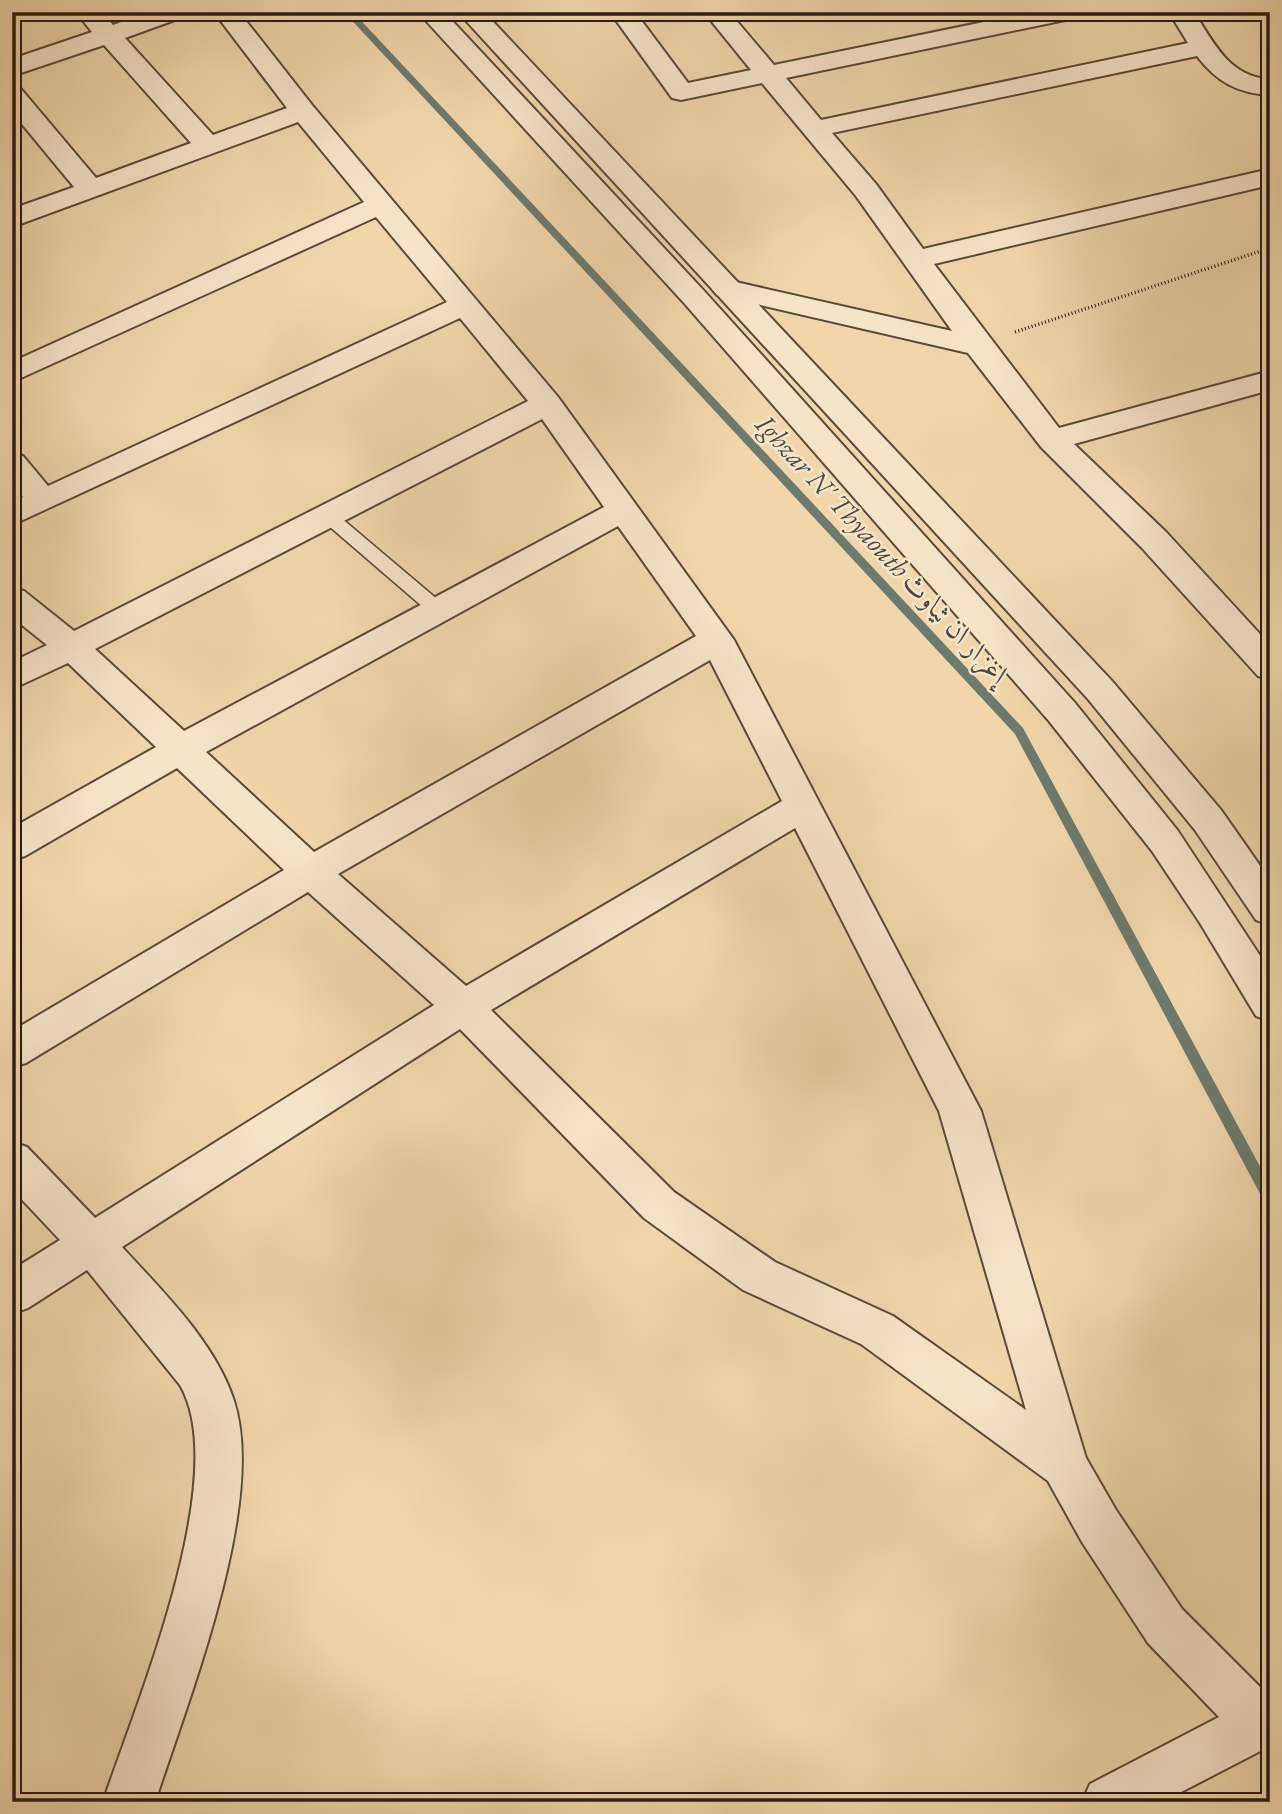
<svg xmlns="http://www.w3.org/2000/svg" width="1282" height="1814" font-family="'EB Garamond',Amiri,serif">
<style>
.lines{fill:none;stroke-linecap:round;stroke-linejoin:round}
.stream{fill:#6d7a6e;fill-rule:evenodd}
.service-casing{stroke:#5a4a3c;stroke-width:3}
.minor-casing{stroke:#5a4a3c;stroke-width:4}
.tertiary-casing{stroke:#5a4a3c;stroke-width:4}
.path{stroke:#281b16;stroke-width:3.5;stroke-dasharray:1 2.5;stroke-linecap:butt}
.service{fill:#f6e4c9;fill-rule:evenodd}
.minor{fill:#f6e4c9;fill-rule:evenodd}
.tertiary{fill:#f6e4c9;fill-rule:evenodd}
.labels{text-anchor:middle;stroke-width:5;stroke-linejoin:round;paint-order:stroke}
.water-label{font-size:28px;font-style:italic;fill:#4a4a42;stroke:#f6e4c9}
</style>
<rect width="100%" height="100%" fill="#f1d6ac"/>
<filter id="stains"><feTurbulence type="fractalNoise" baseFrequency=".00286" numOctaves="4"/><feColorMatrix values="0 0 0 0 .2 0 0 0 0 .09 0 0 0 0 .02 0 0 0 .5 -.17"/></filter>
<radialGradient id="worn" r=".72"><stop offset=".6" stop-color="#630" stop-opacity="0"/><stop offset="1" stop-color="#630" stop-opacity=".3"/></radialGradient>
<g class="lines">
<!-- stream -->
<path class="stream" d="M344,12H353L1023,728L1270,1185V1205L1265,1203L1015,734Z"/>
<!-- service casing -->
<g class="service-casing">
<path id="service" d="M328,510L334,512L444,605L446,609L444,613H430L322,520L319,516Z"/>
</g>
<!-- minor casing -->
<g class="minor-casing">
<g id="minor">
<path d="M76,12H102L113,25L149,12H186L183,17L125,38L213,135L287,108L214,12H239L312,105L558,397L734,640L981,1111L1086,1458L1116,1510L1182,1609L1267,1694L1270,1693V1746L1162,1802H1082L1090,1784L1219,1717L1148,1643L1082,1542L1048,1481L861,1344L743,1290L644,1218L460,1029L122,1247C163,1292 215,1342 234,1401C267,1503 188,1700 155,1802H103C135,1706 233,1476 180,1385L87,1270L28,1308L12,1314V1270L60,1240L12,1189V1142L27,1147L95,1218L434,1005L308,892L26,1063L12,1067V1031L284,870L177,768L25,856L12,860V828L156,747L68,663L12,689V662L47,645L12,617V588L24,591L74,631L528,401L460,318L12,525V502L23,497L12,484V453L23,456L48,486L447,302L376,217L12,382V362L364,202L298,122L12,227V209L74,187L12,112V87L21,89L96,178L191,143L104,45L12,76V59L92,32ZM542,419L604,507L184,731L95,649ZM618,526L696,636L314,852L206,752ZM710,660L782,801L466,986L338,874ZM795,828L939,1111L1026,1410L893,1316L775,1262L674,1192L491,1010Z"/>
<path d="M610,12H635L688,83L751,70L704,12H729L774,65L1032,12H1082L1079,17L1070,19L786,78L821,120L1188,43L1169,12H1194C1213,42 1230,78 1270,79V95C1237,93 1217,82 1197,56L832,133L876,184L923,249L1270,169V185L934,264L1059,428L1270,371V390L1074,444L1166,532L1270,645V679L1258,676L1142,548L1041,447L968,353L717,295L712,289L717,283L727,280L952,331L856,196L762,83L681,100L672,98Z"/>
</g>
</g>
<!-- tertiary casing -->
<g class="tertiary-casing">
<g id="tertiary">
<path d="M418,12H444L705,292L1075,703L1178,831L1270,971V1021L1256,1016L1200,923L1152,851L1049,721L685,304Z"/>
<path d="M458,12H484L1112,681L1221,810L1270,880V925L1256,920L1195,830L1088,699Z"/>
</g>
</g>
<!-- path -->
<path class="path" d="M1015,332L1270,248"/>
<!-- service -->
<use href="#service" class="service"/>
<!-- minor -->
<use href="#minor" class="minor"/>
<!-- tertiary -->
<use href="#tertiary" class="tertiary"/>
</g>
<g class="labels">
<!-- water labels -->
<g class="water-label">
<text transform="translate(883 549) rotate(47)" y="10">Ighzar N' Thyaouth إغزار ان ثياوث</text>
</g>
</g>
<!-- margin -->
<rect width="1282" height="1814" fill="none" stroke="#f1d6ac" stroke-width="42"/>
<rect x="14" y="14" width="1254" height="1786" fill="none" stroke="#281b16" stroke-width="3.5"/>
<rect x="21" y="21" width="1240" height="1772" fill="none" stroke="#281b16" stroke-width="2"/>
<rect width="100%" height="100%" filter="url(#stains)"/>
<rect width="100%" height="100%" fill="url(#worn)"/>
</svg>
